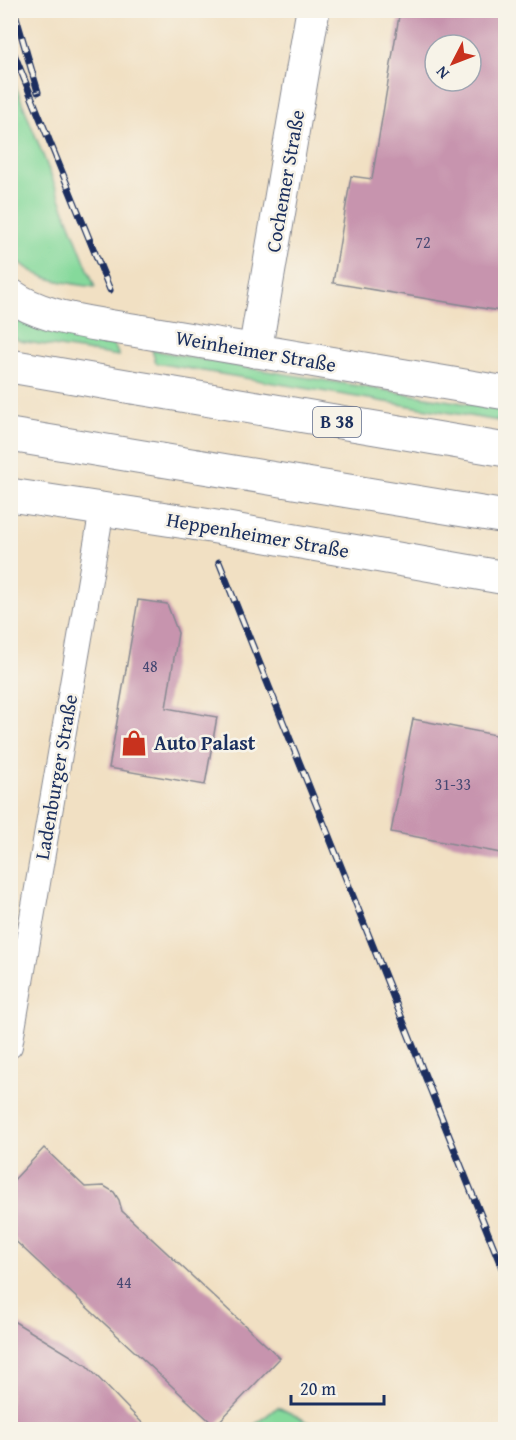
<svg xmlns="http://www.w3.org/2000/svg" width="516" height="1440" font-family="'Gentium Book Plus',serif">
<style>
.green{fill:#85d99b;stroke:#50847c;stroke-width:1.5}
.building{fill:#c794ae;fill-rule:evenodd}
.lines{fill:none;stroke-linecap:round;stroke-linejoin:round}
.street-casing{stroke:#868890;stroke-width:26}
.secondary-casing{stroke:#868890;stroke-width:35}
.highway-casing{stroke:#868890;stroke-width:35}
.street{stroke:#fff;stroke-width:24}
.secondary{stroke:#fff;stroke-width:33}
.highway{stroke:#fff;stroke-width:33}
.rail-casing{stroke:#1b2f5e;stroke-width:7}
.rail{stroke:#f7f3e8;stroke-width:4.5;stroke-dasharray:14;stroke-linecap:butt}
.secondary-bridge-casing{stroke:#868890;stroke-width:35;stroke-linecap:butt}
.highway-bridge-casing{stroke:#868890;stroke-width:35;stroke-linecap:butt}
.secondary-bridge{stroke:#fff;stroke-width:33}
.highway-bridge{stroke:#fff;stroke-width:33}
.labels{text-anchor:middle;stroke-width:5;stroke-linejoin:round;paint-order:stroke}
.number-label{font-size:16px;fill:#464872}
.shield{fill:#f7f3e8;stroke:#5d6a87;stroke-width:1.5}
.shield-label{font-size:18px;font-weight:bold;fill:#1b2f5e}
.street-label{font-size:20px;fill:#1b2f5e;stroke:#f7f3e8}
.poi-label{font-size:20px;font-weight:bold;fill:#1b2f5e;stroke:#f7f3e8;text-anchor:start}
</style>
<rect width="100%" height="100%" fill="#f7f3e8"/>
<filter id="ink" filterUnits="userSpaceOnUse"><feTurbulence type="fractalNoise" baseFrequency=".0167" numOctaves="2"/><feDisplacementMap in="SourceGraphic" scale="12" xChannelSelector="R" yChannelSelector="G"/><feConvolveMatrix kernelMatrix="1 2 1 2 8 2 1 2 1" color-interpolation-filters="sRGB"/></filter>
<filter id="wash" filterUnits="userSpaceOnUse"><feTurbulence type="fractalNoise" baseFrequency=".008" numOctaves="4" result="noise"/><feDisplacementMap in="SourceGraphic" scale="24" xChannelSelector="R" yChannelSelector="G"/><feGaussianBlur stdDeviation="1.35" result="paint"/><feColorMatrix in="noise" values="0 0 0 0 0 0 0 0 0 0 0 0 0 0 0 0 0 1.4 0 .05"/><feComposite in="paint" operator="in"/></filter>
<g filter="url(#wash)">
<rect width="100%" height="100%" fill="#f1e0c3"/>
<!-- green -->
<g class="green">
<path d="M11,74L95,287C61,282 36,281 11,254Z"/>
<path d="M11,318L42,331L114,345L119,356L20,341L11,336Z"/>
<path d="M152,350L243,367L505,410V422L156,363Z"/>
<path d="M278,1407L322,1429H249Z"/>
</g>
<g id="blocks">
<!-- building -->
<g class="building">
<path d="M400,10H506V312L333,283L351,176L372,179ZM435,45H471V81H435Z"/>
<path d="M138,600L167,604L178,633L166,708L217,717L205,785L109,768Z"/>
<path d="M413,719L506,737V854L391,832Z"/>
<path d="M44,1148L85,1187L104,1186L114,1192L119,1200L122,1211L280,1358L215,1426L10,1236V1184Z"/>
<path d="M10,1319L86,1365L149,1430H10Z"/>
</g>
</g>
</g>
<g filter="url(#ink)">
<use href="#blocks" fill-opacity="0" stroke="#868890" stroke-width="1.5"/>
<g class="lines">
<!-- street casing -->
<g class="street-casing">
<path id="street" d="M10,1046L102,509"/>
</g>
<!-- secondary casing -->
<g class="secondary-casing">
<g id="secondary">
<path d="M10,295C38,315 74,320 107,326"/>
<path d="M145,332L506,393"/>
<path d="M255,351L313,10"/>
<path d="M10,495L186,522"/>
<path d="M222,528L506,578"/>
</g>
</g>
<!-- highway casing -->
<g class="highway-casing">
<g id="highway">
<path d="M10,366L132,387"/>
<path d="M169,393L506,450"/>
<path d="M10,435L161,460"/>
<path d="M197,466L506,517"/>
</g>
</g>
<!-- street -->
<use href="#street" class="street"/>
<!-- secondary -->
<use href="#secondary" class="secondary"/>
<!-- highway -->
<use href="#highway" class="highway"/>
<!-- rail casing -->
<g class="rail-casing">
<g id="rail">
<path d="M14,10L38,92"/>
<path d="M10,44L110,290"/>
<path d="M219,562L506,1278"/>
</g>
</g>
<!-- rail -->
<use href="#rail" class="rail"/>
<!-- secondary-bridge casing -->
<g class="secondary-bridge-casing">
<g id="secondary-bridge">
<path d="M107,326L145,332"/>
<path d="M186,522L222,528"/>
</g>
</g>
<!-- highway-bridge casing -->
<g class="highway-bridge-casing">
<g id="highway-bridge">
<path d="M132,387L169,393"/>
<path d="M161,460L197,466"/>
</g>
</g>
<!-- secondary-bridge -->
<use href="#secondary-bridge" class="secondary-bridge"/>
<!-- highway-bridge -->
<use href="#highway-bridge" class="highway-bridge"/>
</g>
</g>
<!-- icons -->
<defs>
<g id="shop-bare" transform="scale(2.07)"><path d="M-5-2.5h2.3a2.7 3.5 0 0 1 5.4 0H5L5.5 6h-11ZM-1.5-2.5h3a1.5 2.3 0 0 0-3 0Z" fill="#c8321e" stroke="#f7f3e8" stroke-width="2.5" paint-order="stroke"/></g>
</defs>
<g fill-rule="evenodd">
<use href="#shop-bare" x="134" y="743"/>
</g>
<g class="labels">
<!-- number labels -->
<g class="number-label">
<text x="423" y="248">72</text>
<text x="150" y="672">48</text>
<text x="453" y="790">31-33</text>
<text x="124" y="1288">44</text>
</g>
<!-- shield labels -->
<rect class="shield" x="313" y="407" width="48" height="30" rx="4.5"/>
<g class="shield-label">
<text x="337" y="428">B 38</text>
</g>
<!-- street labels -->
<g class="street-label">
<text transform="translate(285 181) rotate(-80)" y="7">Cochemer Straße</text>
<text transform="translate(256 351) rotate(10)" y="7">Weinheimer Straße</text>
<text transform="translate(258 535) rotate(10)" y="7">Heppenheimer Straße</text>
<text transform="translate(56 777) rotate(-80)" y="7">Ladenburger Straße</text>
</g>
<!-- poi labels -->
<g class="poi-label">
<text x="154" y="750">Auto Palast</text>
</g>
</g>
<!-- margin -->
<rect width="516" height="1440" fill="none" stroke="#f7f3e8" stroke-width="36"/>
<!-- north arrow -->
<g transform="translate(453 63) rotate(228)"><circle r="28" fill="#f7f3e8" stroke="#9fa5b1" stroke-width="1.5"/>
<path d="M0-4.5L10 22L0 15L-10 22Z" fill="#c8321e"/>
<text y="-9" font-size="16" font-weight="bold" text-anchor="middle" fill="#1b2f5e">N</text>
</g>
<!-- scale -->
<path d="M291 1395v9h93v-9" fill="none" stroke="#1b2f5e" stroke-width="3"/>
<text x="300" y="1395" font-size="18" fill="#1b2f5e" stroke="#f7f3e8" stroke-width="4.5" paint-order="stroke">20 m</text>
</svg>
